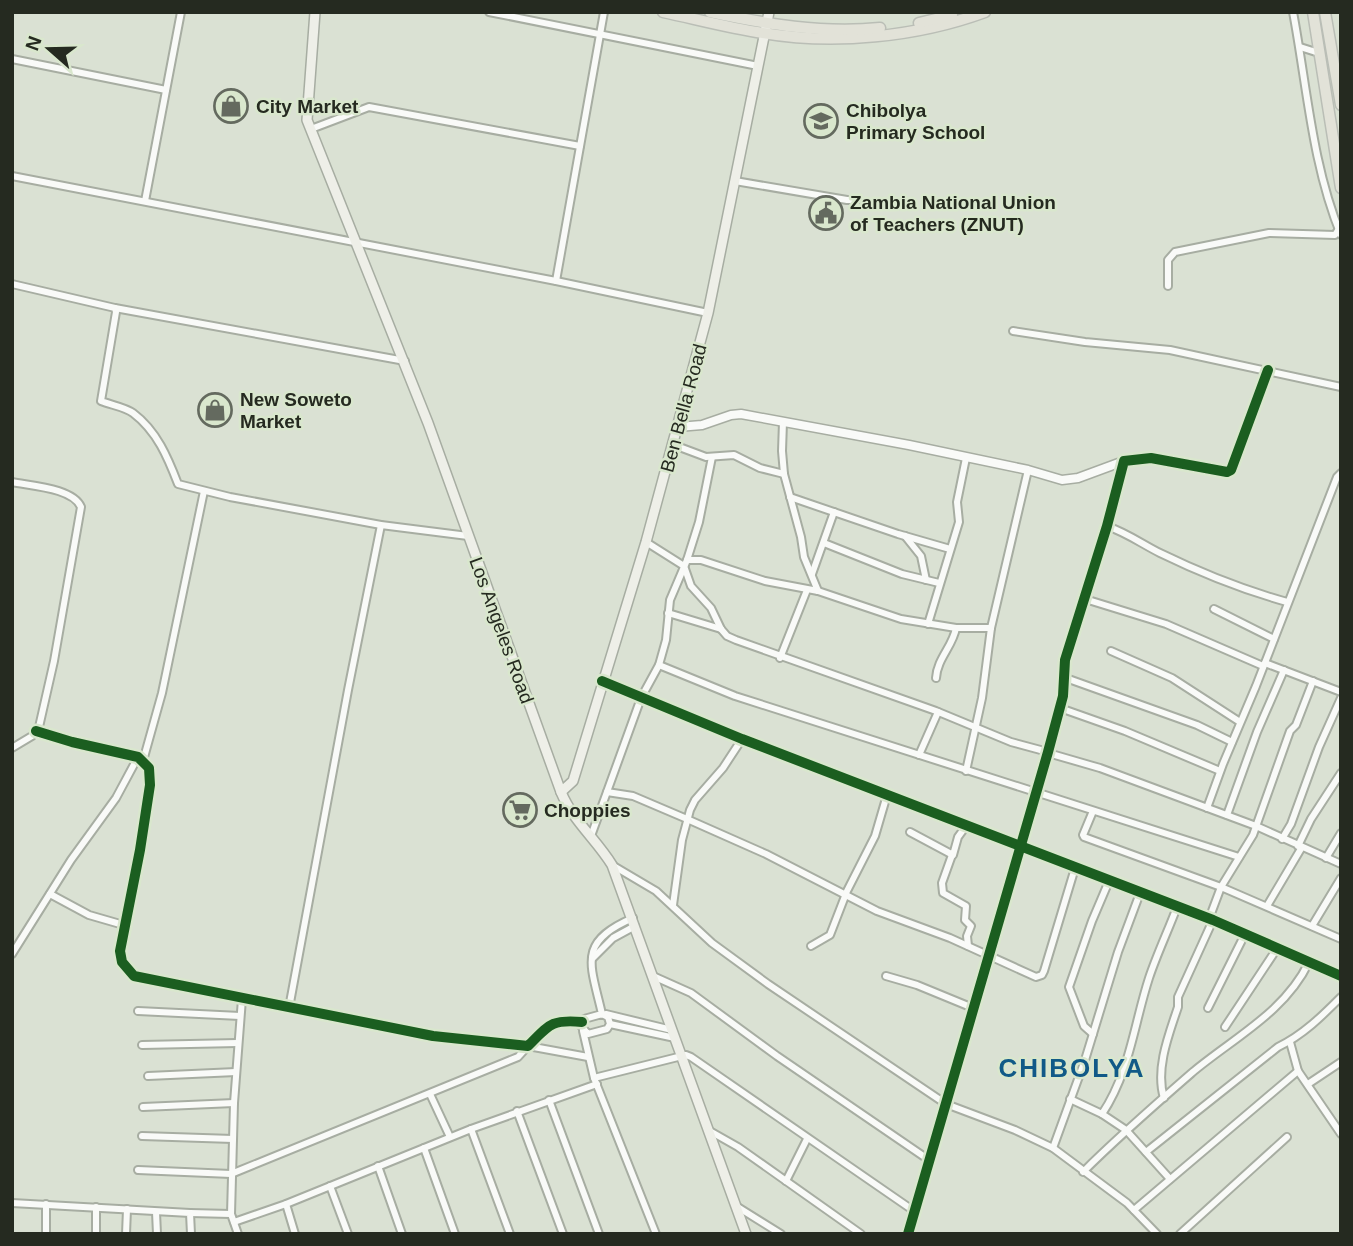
<svg xmlns="http://www.w3.org/2000/svg" width="1353" height="1246" font-family="Arial,sans-serif">
<style>
.lines{fill:none;stroke-linecap:round;stroke-linejoin:round}
.minor-casing{stroke:#a7ada2;stroke-width:10}
.tertiary-casing{stroke:#a7ada2;stroke-width:11}
.secondary-casing{stroke:#a7ada2;stroke-width:12}
.primary-casing{stroke:#babeb6;stroke-width:13}
.minor{stroke:#f9faf8;stroke-width:6}
.tertiary{stroke:#f9faf8;stroke-width:8}
.secondary{stroke:#eeefe8;stroke-width:9}
.primary{stroke:#e2e2d8;stroke-width:10}
.cycleway-casing{stroke:#d9e7cd;stroke-width:15}
.cycleway{stroke:#1b5e20;stroke-width:10}
.labels{text-anchor:middle;stroke-width:5;stroke-linejoin:round;paint-order:stroke}
.poi-label{font-size:19px;font-weight:bold;fill:#252a20;stroke:#d9e7cd;text-anchor:start}
.street-label{font-size:19px;fill:#252a20;stroke:#d9e7cd}
.district-label{font-size:26px;font-weight:bold;letter-spacing:2px;fill:#115a87;stroke:#d9e7cd}
</style>
<rect width="100%" height="100%" fill="#dae1d3"/>
<g class="lines">
<!-- minor casing -->
<g class="minor-casing">
<g id="minor">
<path d="M489,12L758,66"/>
<path d="M1293,12C1307,86 1312,165 1341,235"/>
<path d="M1300,47L1319,53"/>
<path d="M12,59L166,90"/>
<path d="M311,129L369,107L580,146"/>
<path d="M12,176L556,281L708,313"/>
<path d="M735,181L847,200H857"/>
<path d="M145,201L181,12"/>
<path d="M556,281L604,12"/>
<path d="M12,284L115,308L116,312L101,401C111,405 125,407 133,413C157,431 168,458 178,484L230,497L381,525L468,536"/>
<path d="M1168,286V260L1175,252L1269,233L1335,235L1340,227"/>
<path d="M115,308L405,361"/>
<path d="M1013,331L1085,342L1170,350L1341,387"/>
<path d="M783,422L782,451L784,474L801,537L804,557L818,591"/>
<path d="M674,445L706,457L734,455L760,468L784,474"/>
<path d="M12,482C32,486 73,488 81,507L54,661L39,727L32,736L12,748"/>
<path d="M790,497L898,534L950,549"/>
<path d="M1107,526C1127,533 1142,544 1160,553C1201,573 1244,590 1287,602"/>
<path d="M905,536L921,556L926,580"/>
<path d="M646,542L684,566L691,586L711,608L721,629L727,636L736,640L936,711L1011,742L1048,752"/>
<path d="M824,543L902,574L939,583"/>
<path d="M687,560H701L765,581L818,591L901,619L956,628H991"/>
<path d="M812,574L834,512"/>
<path d="M1085,599L1166,624L1263,666"/>
<path d="M1214,609L1274,639"/>
<path d="M668,613L721,629"/>
<path d="M928,624L959,522L957,502L966,458"/>
<path d="M1111,651L1172,678L1240,722"/>
<path d="M780,658L807,590"/>
<path d="M1265,663L1341,692"/>
<path d="M659,665L735,696L1239,857"/>
<path d="M1063,677L1197,725L1232,742"/>
<path d="M936,678C937,659 953,646 956,628"/>
<path d="M602,681L742,739L1213,920L1341,976"/>
<path d="M1060,708L1125,731L1220,771"/>
<path d="M36,731L72,742L138,757L149,768L150,785L140,850L120,951L122,962L134,976L433,1036L528,1046C549,1025 551,1019 582,1022"/>
<path d="M1048,753L1100,768L1256,826L1341,864"/>
<path d="M919,755L938,712"/>
<path d="M143,761L162,693L204,491"/>
<path d="M966,771L982,698L991,628L1028,470"/>
<path d="M607,792L633,796L687,819L766,854L877,911L950,938L1036,977L1042,975L1044,971L1075,868"/>
<path d="M1207,808L1223,764L1256,686L1337,477L1341,473"/>
<path d="M1093,811L1083,835L1084,837L1221,887L1341,939"/>
<path d="M1227,815L1257,732L1284,670"/>
<path d="M910,832L953,855L958,837L966,826"/>
<path d="M591,836L641,698L659,665L666,640L670,600L687,560L699,522L712,457"/>
<path d="M1282,839L1291,824L1319,747L1341,698"/>
<path d="M1298,846L1311,819L1341,773"/>
<path d="M952,855L942,883L943,893L966,906L965,920L971,926L967,936L968,946"/>
<path d="M1326,858L1341,833"/>
<path d="M612,865L656,891L712,943L768,984L946,1104L1015,1130L1053,1148L1127,1203L1157,1234"/>
<path d="M50,894L89,915L127,926"/>
<path d="M673,905L682,840L690,810L695,800L723,768L742,739"/>
<path d="M1267,906L1302,847"/>
<path d="M1209,919L1221,887L1253,835L1290,731L1296,725L1313,681"/>
<path d="M1312,926L1341,878"/>
<path d="M811,946L830,935L847,891L875,836L887,795"/>
<path d="M12,954L71,860L116,798L138,757"/>
<path d="M593,958L613,938L635,926"/>
<path d="M653,976L691,993L777,1056L929,1160"/>
<path d="M886,976L917,985L973,1008"/>
<path d="M289,1008L348,690L381,525"/>
<path d="M1208,1008L1245,934"/>
<path d="M138,1011L240,1016"/>
<path d="M602,1014L584,1019L581,1026L588,1034L607,1029L610,1024L608,1017L602,1014C591,965 576,942 633,918"/>
<path d="M606,1014L672,1030"/>
<path d="M610,1024L675,1038"/>
<path d="M1225,1027L1278,947"/>
<path d="M583,1031L594,1078L656,1234"/>
<path d="M1093,1034L1084,1026L1069,987L1092,921L1109,881"/>
<path d="M1290,1042L1298,1071L1341,1134"/>
<path d="M142,1045L238,1043"/>
<path d="M148,1076L236,1072"/>
<path d="M594,1078L686,1055L691,1057L914,1211"/>
<path d="M1308,1084L1341,1062"/>
<path d="M430,1094L450,1137"/>
<path d="M1164,1098C1155,1069 1169,1034 1178,1007V997L1213,920"/>
<path d="M1070,1099L1102,1114L1126,1130L1170,1179"/>
<path d="M549,1100L599,1234"/>
<path d="M143,1107L234,1103"/>
<path d="M517,1111L563,1234"/>
<path d="M1102,1114C1130,1072 1134,1024 1149,978C1157,954 1168,931 1177,907"/>
<path d="M471,1129L510,1234"/>
<path d="M708,1130L738,1147L861,1234"/>
<path d="M142,1136L233,1139"/>
<path d="M424,1148L455,1234"/>
<path d="M1053,1148L1085,1060L1118,952L1140,893"/>
<path d="M1146,1152L1278,1047C1303,1035 1322,1016 1341,997"/>
<path d="M378,1166L402,1234"/>
<path d="M138,1170L231,1174L518,1057L528,1046L588,1057"/>
<path d="M1083,1172C1119,1136 1156,1104 1194,1071C1235,1037 1285,1012 1309,962"/>
<path d="M786,1181L807,1139"/>
<path d="M330,1186L348,1234"/>
<path d="M12,1203L190,1213L191,1234"/>
<path d="M286,1204L295,1234"/>
<path d="M736,1206L781,1234"/>
<path d="M1134,1210L1298,1071"/>
<path d="M156,1212L157,1234"/>
<path d="M190,1213L231,1214L238,1234"/>
<path d="M231,1214L234,1103L242,999"/>
<path d="M234,1222L286,1204L471,1129L597,1084"/>
<path d="M46,1234V1204"/>
<path d="M96,1234V1207"/>
<path d="M126,1234L127,1209"/>
<path d="M908,1234L1048,752L1063,696L1065,660L1107,526L1124,461L1151,458L1227,472L1231,470L1268,370"/>
<path d="M1180,1234L1287,1137"/>
</g>
</g>
<!-- tertiary casing -->
<g class="tertiary-casing">
<path id="tertiary" d="M678,427L702,425L731,415L741,414L909,445L1028,470L1062,480L1078,478L1124,461"/>
</g>
<!-- secondary casing -->
<g class="secondary-casing">
<g id="secondary">
<path d="M315,12L307,120L428,423L561,792C573,821 596,839 612,865L746,1234"/>
<path d="M561,792L573,781L646,542L708,313L769,12"/>
</g>
</g>
<!-- primary casing -->
<g class="primary-casing">
<g id="primary">
<path d="M663,12C696,19 729,28 763,33C834,45 917,37 985,12"/>
<path d="M710,12C766,24 822,34 880,28"/>
<path d="M1313,12L1341,188"/>
<path d="M1325,12L1341,105"/>
<path d="M919,23L952,15"/>
</g>
</g>
<!-- minor -->
<use href="#minor" class="minor"/>
<!-- tertiary -->
<use href="#tertiary" class="tertiary"/>
<!-- secondary -->
<use href="#secondary" class="secondary"/>
<!-- primary -->
<use href="#primary" class="primary"/>
<!-- cycleway casing -->
<g class="cycleway-casing">
<g id="cycleway">
<path d="M602,681L742,739L1213,920L1341,976"/>
<path d="M36,731L72,742L138,757L149,768L150,785L140,850L120,951L122,962L134,976L433,1036L528,1046C549,1025 551,1019 582,1022"/>
<path d="M908,1234L1048,752L1063,696L1065,660L1107,526L1124,461L1151,458L1227,472L1231,470L1268,370"/>
</g>
</g>
<!-- cycleway -->
<use href="#cycleway" class="cycleway"/>
</g>
<!-- icons -->
<defs>
<g id="shop-ring" transform="scale(1.75)"><circle r="9.5" fill="#d9e7cd" stroke="#646a5f" stroke-width="1.5"/><path d="M-5-2.5h2.3a2.7 3.5 0 0 1 5.4 0H5L5.5 6h-11ZM-1.5-2.5h3a1.5 2.3 0 0 0-3 0Z" fill="#646a5f"/></g>
<g id="school-ring" transform="scale(1.75)"><circle r="9.5" fill="#d9e7cd" stroke="#646a5f" stroke-width="1.5"/><path d="M0-5L7-2L0 1L-7-2ZM-4 1L0 2.5L4 1V4Q0 6-4 4Z" fill="#646a5f"/></g>
<g id="civic-ring" transform="scale(1.75)"><circle r="9.5" fill="#d9e7cd" stroke="#646a5f" stroke-width="1.5"/><path d="M-.6-6.5H3V-4.5H.6V-3L4-1V1h2V6H-6V1h2V-1L-.6-3ZM-1.2 2.5V6h2.4V2.5Z" fill="#646a5f"/></g>
<g id="supermarket-ring" transform="scale(1.75)"><circle r="9.5" fill="#d9e7cd" stroke="#646a5f" stroke-width="1.5"/><path d="M-6-5.5h2.5l.6 2H6L4.5 2H-2.5L-4.4-4H-6ZM-1.5 3.2a1.3 1.3 0 1 0 .1 0ZM3 3.2a1.3 1.3 0 1 0 .1 0Z" fill="#646a5f"/></g>
</defs>
<g fill-rule="evenodd">
<use href="#shop-ring" x="231" y="106"/>
<use href="#school-ring" x="821" y="121"/>
<use href="#civic-ring" x="826" y="213"/>
<use href="#shop-ring" x="215" y="410"/>
<use href="#supermarket-ring" x="520" y="810"/>
</g>
<g class="labels">
<!-- poi labels -->
<g class="poi-label">
<text x="256" y="113">City Market</text>
<text x="846" y="117">Chibolya<tspan x="846" dy="22">Primary School</tspan></text>
<text x="850" y="209">Zambia National Union<tspan x="850" dy="22">of Teachers (ZNUT)</tspan></text>
<text x="240" y="406">New Soweto<tspan x="240" dy="22">Market</tspan></text>
<text x="544" y="817">Choppies</text>
</g>
<!-- street labels -->
<g class="street-label">
<text transform="translate(683 408) rotate(-75)" y="7">Ben Bella Road</text>
<text transform="translate(502 630) rotate(70)" y="7">Los Angeles Road</text>
</g>
<!-- district labels -->
<g class="district-label">
<text x="1072" y="1077">CHIBOLYA</text>
</g>
</g>
<!-- border -->
<rect width="1353" height="1246" fill="none" stroke="#252a20" stroke-width="28"/>
<!-- north arrow -->
<g transform="translate(49 49) rotate(290)" stroke="#d9e7cd" stroke-width="5" paint-order="stroke">
<path d="M0-5L12 26L0 18L-12 26Z" fill="#252a20"/>
<text y="-10" font-size="19" font-weight="bold" text-anchor="middle" fill="#252a20">N</text>
</g>
</svg>
